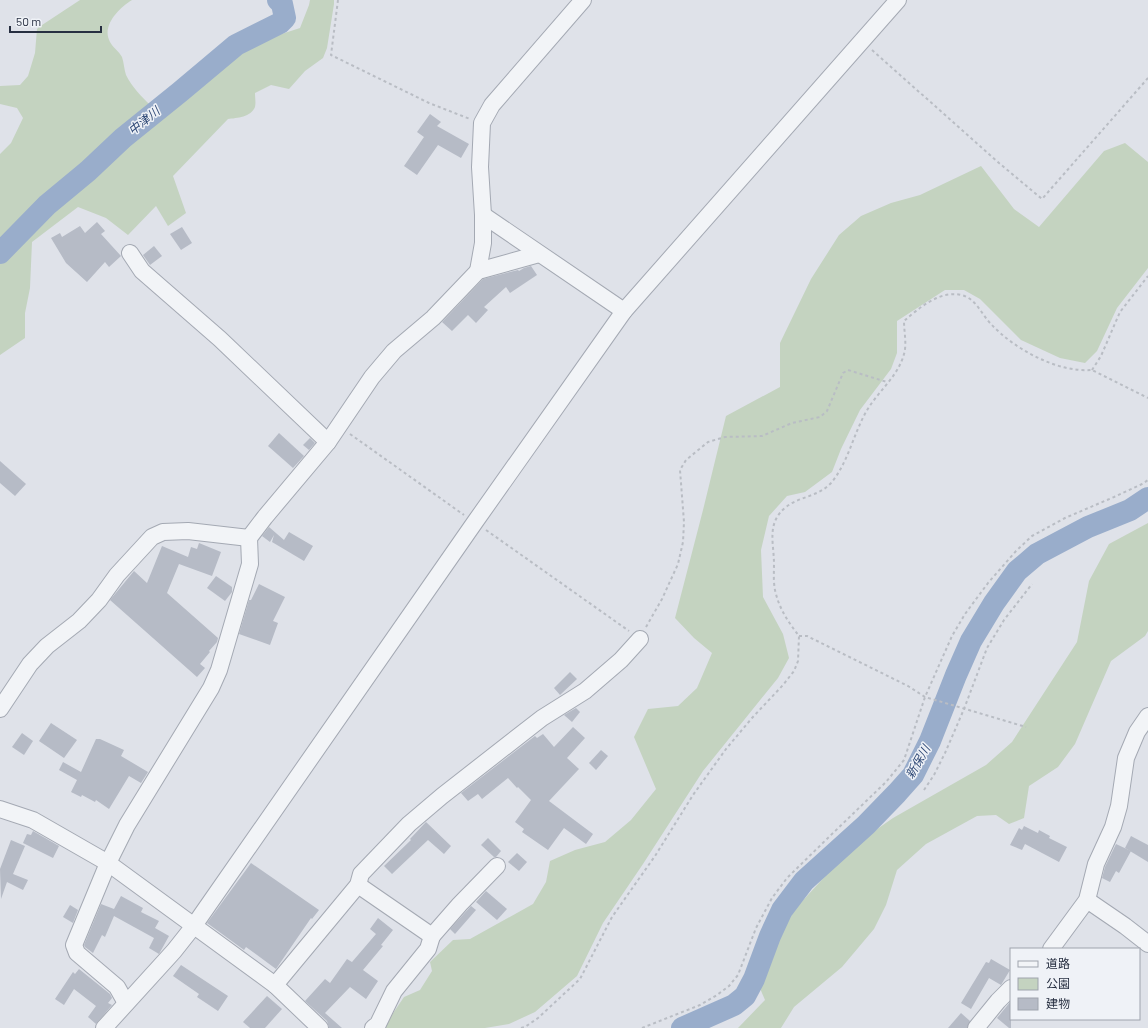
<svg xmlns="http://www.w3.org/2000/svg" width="1148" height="1028" font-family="Barlow,'Noto Sans JP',sans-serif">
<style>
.green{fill:#c4d3c0}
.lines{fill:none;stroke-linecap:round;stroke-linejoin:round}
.river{stroke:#99adcb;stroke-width:22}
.building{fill:#b6bbc6}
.minor-casing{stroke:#a4a9b3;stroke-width:18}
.path{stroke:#b9bdc4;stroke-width:2;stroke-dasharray:3 3;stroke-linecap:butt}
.minor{stroke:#f2f4f7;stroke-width:16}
.labels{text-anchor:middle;stroke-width:3;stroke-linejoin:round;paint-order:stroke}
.water-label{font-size:12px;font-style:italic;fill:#304a77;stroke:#eff2f7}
</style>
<rect width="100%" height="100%" fill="#dfe2e9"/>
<!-- green -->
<g class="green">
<path d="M80,0H132C119,8 101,26 110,42C113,48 119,51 122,57C124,63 124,69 126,75C132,87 142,97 151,106L217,55L300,28L309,5L310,0H334V4L327,48L323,58L305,71L289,89L271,85L255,93C255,97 256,103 255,107C251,117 237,118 228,119L173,176L186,213L168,226L156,206L128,235L106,218L78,207L32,242L30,288L25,313V338L0,355V154L11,143L23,118L17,108L0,104V86L20,85L28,76L35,53L37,29L39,27Z"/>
<path d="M1125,143L1148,162V268L1117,308L1097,351L1085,363L1060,358L1021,340L980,299L964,290H945L897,321V353L891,369L860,410L841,449L832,472L805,492L787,496L769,516L761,550L763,597L783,634L789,658L778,678L703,771L643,864L603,923L577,976L535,1012L509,1024L485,1028H383L404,997L420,990L432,971L430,962L453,940L470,939L533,904L546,882L550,861L575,850L605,842L631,820L656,789L634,737L648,709L678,706L697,688L712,653L694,638L675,618L703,510L726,416L780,387V343L811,279L839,235L861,216L891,203L920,195L981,166L1014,209L1039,227L1104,151Z"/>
<path d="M1148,523V631L1145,636L1111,661L1075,744L1058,767L1029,786L1024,818L1009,824L996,815L977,816L926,844L897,870L886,905L874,929L842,967L794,1007L781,1028H738L765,1000L759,986L777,940L795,909L853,846L893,818L986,765L1012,742L1077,642L1089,581L1109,544Z"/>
</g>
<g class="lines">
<!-- river -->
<g class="river">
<path d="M0,253L47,205L88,171L123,138L180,92L236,45L280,23L285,18L282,4L278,0"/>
<path d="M682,1028L734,1005L745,996L754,979L770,936L782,910L804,881L866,825L897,793L913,775L930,741L956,675L971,641L994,603L1017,571L1037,554L1088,527L1130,510L1148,498"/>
</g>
</g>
<!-- building -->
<g class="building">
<path d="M430,114L441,122L437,126L469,144L461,158L438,145L417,175L404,166L424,137L417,132Z"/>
<path d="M97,222L105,231L101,234L121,256L109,267L105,262L87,282L66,263L51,238L60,233L62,237L80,226L85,233Z"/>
<path d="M182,227L192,243L181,250L170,234Z"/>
<path d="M154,246L162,256L150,265L143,255Z"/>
<path d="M531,266L537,275L510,293L506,287L484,307L488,310L476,323L468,315L452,331L442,322L483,279L518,270L519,271L524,268Z"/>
<path d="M279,433L304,456L293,468L268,446Z"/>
<path d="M310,438L315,443L309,450L303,445Z"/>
<path d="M0,461L26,484L15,496L0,483Z"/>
<path d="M269,527L284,540L289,532L313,546L304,561L272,542L274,535L270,542L262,536Z"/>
<path d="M199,543L221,552L212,576L179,564L167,593L218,638L217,642L209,651L210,652L200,664L205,668L197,677L110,600L134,571L147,583L162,546L188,557L191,547L197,549Z"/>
<path d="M216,576L232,587V592L225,601L207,588Z"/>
<path d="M259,584L285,597L273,621L278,623L270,645L239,634L249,600H251Z"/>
<path d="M570,672L577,679L560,695L554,688Z"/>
<path d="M576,708L580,712L572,722L564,715Z"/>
<path d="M51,723L77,740L64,758L39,741Z"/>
<path d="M573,727L585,738L567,758L579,769L549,801L593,834L586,844L564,828L548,850L522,832L524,829L515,822L531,800L518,787L517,788L508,778L482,799L478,794L468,801L461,793L535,736L537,738L543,734L554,747Z"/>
<path d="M22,733L33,741L24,755L12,747Z"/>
<path d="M96,739H100L124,750L121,756L148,772L141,783L129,776L109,809L96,800L95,802L82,795L81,797L71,792L77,780L59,770L63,762L81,772Z"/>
<path d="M601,750L608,756L596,770L589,763Z"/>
<path d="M426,822L451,846L444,854L428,840L392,874L384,866L411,840L410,839Z"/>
<path d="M1024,826L1038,833L1039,830L1050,836L1049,838L1067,847L1059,862L1025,844L1022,850L1010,845L1019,828L1022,830Z"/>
<path d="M33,831L59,846L53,858L23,843L27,834L31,835Z"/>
<path d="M1131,836L1148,845V862L1125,848Z"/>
<path d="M488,838L501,851L496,857H494L481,845Z"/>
<path d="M11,840L25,846L13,874L28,880L23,890L7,882L1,899L0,869Z"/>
<path d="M1116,844L1131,851L1119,873L1116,871L1110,882L1102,878L1105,867Z"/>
<path d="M517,853L527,862L519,871L508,862Z"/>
<path d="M251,863L319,910L312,919L311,918L276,969L246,947L244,950L207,923Z"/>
<path d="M486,891L507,909L497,920L476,902Z"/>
<path d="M121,896L143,908L141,912L159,921L155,928L169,936L159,954L149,948L154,938L114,916L105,937L102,935L93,953L85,947L84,945L101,904L114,909Z"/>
<path d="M70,905L78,910L73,923L63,917Z"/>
<path d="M471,906L476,910L455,934L450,929Z"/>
<path d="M378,918L393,930L381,945L383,946L363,970L378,981L366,999L350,987L325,1013L342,1028H329L327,1021L305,1001L325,979L330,983L347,959L352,962L376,934L370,929Z"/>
<path d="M991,959L1010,970L1001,985L989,978L971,1009L961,1003L986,962L989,963Z"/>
<path d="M181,965L228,996L218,1011L197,997L199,994L173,976Z"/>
<path d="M79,969L110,994L112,998L108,1003L112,1005L96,1024L88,1017L96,1006L74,989L64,1005L55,999L73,972L75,974Z"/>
<path d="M267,996L282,1009L265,1028H250L243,1022Z"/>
<path d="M1011,1001V1028H1009L997,1018Z"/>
<path d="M961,1013L970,1021L967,1028H948Z"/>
</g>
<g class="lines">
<!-- minor casing -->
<g class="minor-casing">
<g id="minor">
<path d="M483,215L624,311"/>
<path d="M130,253L142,271L220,339L328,442"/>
<path d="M478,271L483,243V215L480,167L482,123L492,105L583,0"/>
<path d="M0,709L30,664L47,646L79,621L99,600L117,575L152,537L163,532L188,531L249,538"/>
<path d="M0,809L33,820L108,863L275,985L320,1028"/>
<path d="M358,885L432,936L428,949L394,991L378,1024L373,1028"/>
<path d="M1087,900L1125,926L1148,944"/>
<path d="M432,936L460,904L497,866"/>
<path d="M1051,949L1087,900L1096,864L1113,827L1119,806L1126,758L1137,732L1148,716"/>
<path d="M275,985L358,885L361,874L409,824L442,796L542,718L585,691L621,660L640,639"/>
<path d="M126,1003L117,987L77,953L74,945L108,863L127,825L211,688L219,670L250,564L249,538L265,517L328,442L372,377L394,351L433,318L478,271L539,254"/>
<path d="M104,1028L174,951L193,927L475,522L624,311L898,0"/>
<path d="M976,1028L998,1001L1011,988"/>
</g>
</g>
<!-- path -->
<g class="path">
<path d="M338,0L331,55L429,103L470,119"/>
<path d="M872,50L999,163L1042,199L1148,78"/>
<path d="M1092,370L1101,356L1120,312L1148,276"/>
<path d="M350,434L464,515"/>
<path d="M486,530L629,631"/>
<path d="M646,627L662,599L678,564L683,542L684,522L680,470L686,460L708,442L725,437L762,436L792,423L820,417L827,411L843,373L848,370L887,382"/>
<path d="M799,636H807L908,686L925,697L1026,727"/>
<path d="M924,790L934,775L945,753L964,709L987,648L1004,620L1032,584"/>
<path d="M521,1028L525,1027L538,1018L580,979L612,917L655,856L693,795L726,749L752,718L783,685L794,671L798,661L799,636C789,623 780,610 776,594C773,584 774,574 774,564C774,543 766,523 786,507C800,496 818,497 831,483C848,463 853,435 866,412C877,392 898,377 904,354C907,344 904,332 904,321C919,308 940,290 961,295C976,298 981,314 991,324C1014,349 1058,373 1092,370L1148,398"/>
<path d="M642,1028L700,1005L717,995L729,986L738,975L756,928L772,898L787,878L833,833L886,782L904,760L925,697L952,636L965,614L988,583L1016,551L1032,536L1065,518L1114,497L1142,484L1148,480"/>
</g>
<!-- minor -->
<use href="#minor" class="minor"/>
</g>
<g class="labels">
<!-- water labels -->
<g class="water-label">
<text transform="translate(144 121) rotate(-39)" y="4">中津川</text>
<text transform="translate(918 762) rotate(-60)" y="4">新保川</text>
</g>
</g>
<!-- legend -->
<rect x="1010" y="948" width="130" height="72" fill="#eff2f7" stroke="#9fa4ae"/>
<rect x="1018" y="961" width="20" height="6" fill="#f2f4f7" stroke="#9fa4ae"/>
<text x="1046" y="968" font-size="12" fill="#272f41">道路</text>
<rect x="1018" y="978" width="20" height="12" fill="#c4d3c0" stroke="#9fa4ae"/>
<text x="1046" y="988" font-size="12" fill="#272f41">公園</text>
<rect x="1018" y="998" width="20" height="12" fill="#b6bbc6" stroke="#9fa4ae"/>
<text x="1046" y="1008" font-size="12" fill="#272f41">建物</text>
<!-- scale -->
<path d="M10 26v6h91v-6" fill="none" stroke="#272f41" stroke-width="2"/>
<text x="16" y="26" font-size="12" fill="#272f41" stroke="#eff2f7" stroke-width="3" paint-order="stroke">50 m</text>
</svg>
